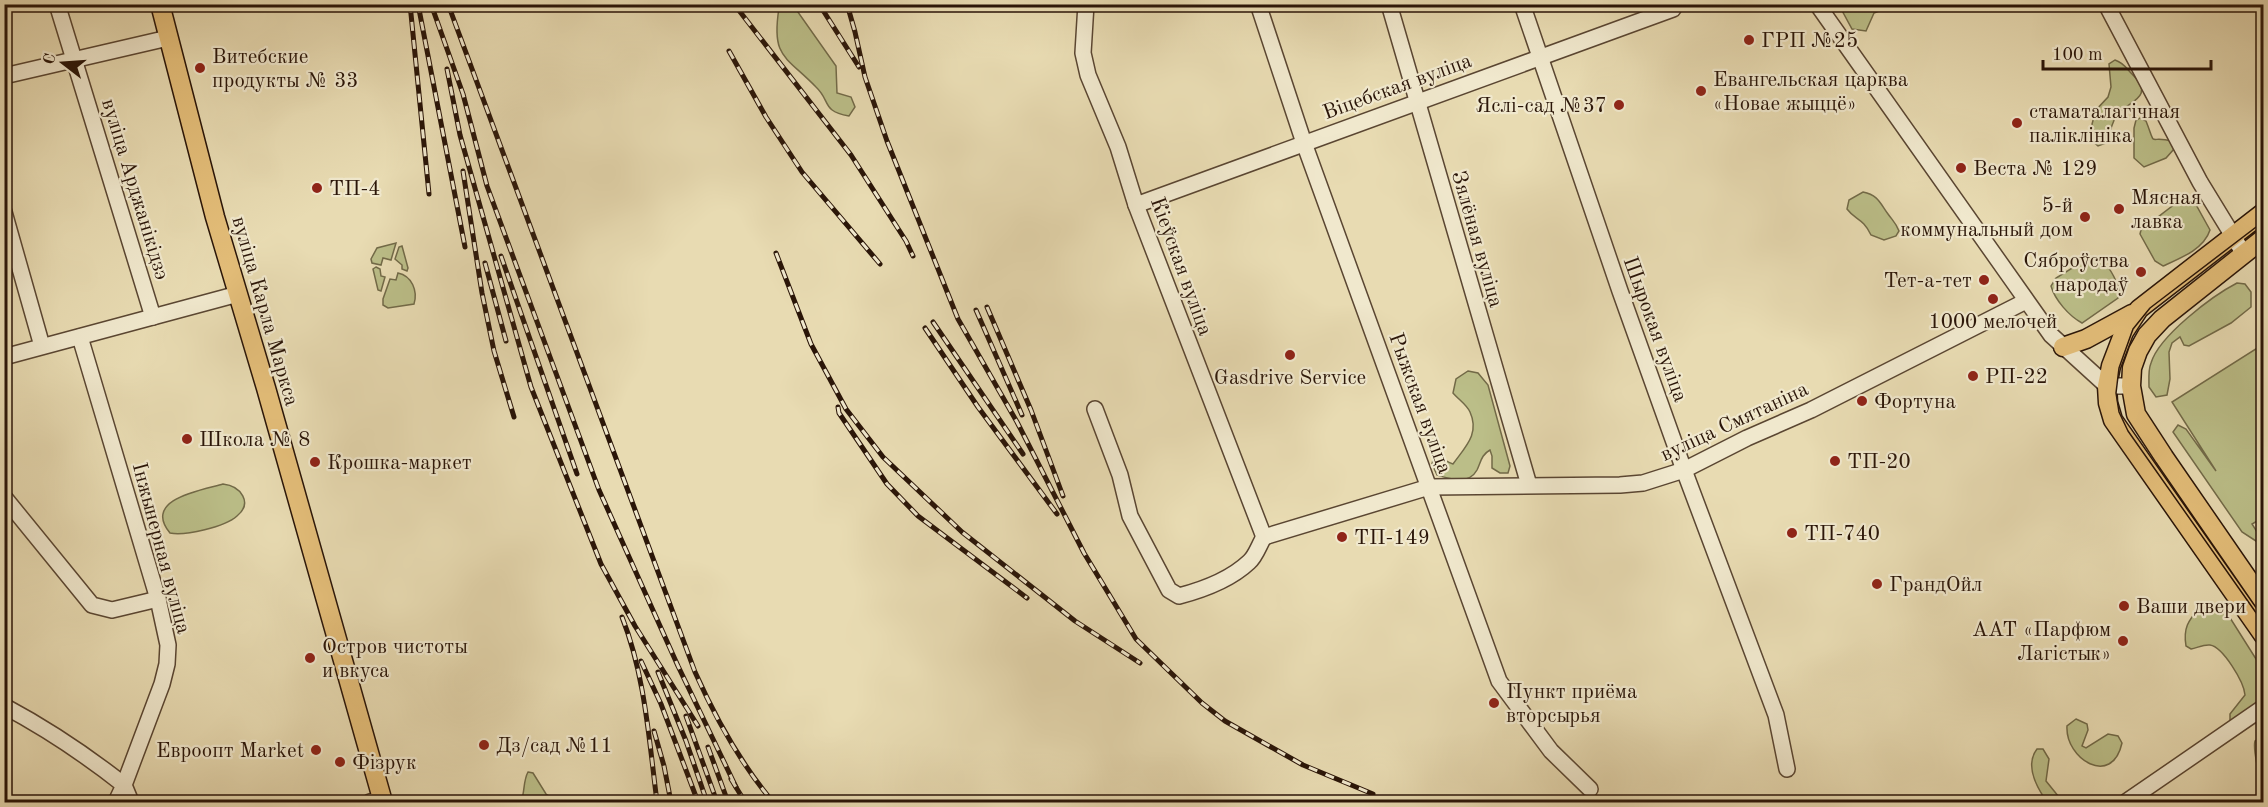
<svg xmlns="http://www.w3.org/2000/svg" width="2268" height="807" font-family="'Old Standard TT',serif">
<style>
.green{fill:#bbbe88;stroke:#726a48;stroke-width:1.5}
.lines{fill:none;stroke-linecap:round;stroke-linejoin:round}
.minor-casing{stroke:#5a4632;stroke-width:18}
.major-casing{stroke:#2a1508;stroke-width:21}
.minor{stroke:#f0e8cd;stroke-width:15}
.major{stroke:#e4be79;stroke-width:18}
.tram{stroke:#2a1508;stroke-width:1.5}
.rail-casing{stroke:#2a1508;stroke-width:5}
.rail{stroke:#f0e8cd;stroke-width:3;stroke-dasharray:9;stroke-linecap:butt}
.poi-dot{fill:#8f2418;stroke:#f0e8cd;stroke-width:2}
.labels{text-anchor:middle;stroke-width:4.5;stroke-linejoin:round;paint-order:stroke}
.poi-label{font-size:21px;fill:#2a1508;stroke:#f0e8cd;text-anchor:start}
.street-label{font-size:21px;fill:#2a1508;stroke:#f0e8cd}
</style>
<rect width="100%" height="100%" fill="#e8dbb2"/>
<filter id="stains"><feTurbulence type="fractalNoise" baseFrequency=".00333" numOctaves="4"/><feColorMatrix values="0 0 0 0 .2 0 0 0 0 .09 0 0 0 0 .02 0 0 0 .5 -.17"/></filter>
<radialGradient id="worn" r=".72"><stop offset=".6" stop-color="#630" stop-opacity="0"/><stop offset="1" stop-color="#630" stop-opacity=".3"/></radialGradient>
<!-- green -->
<g class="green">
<path d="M777,5H793L836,66L837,93L851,97L855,107L849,116C821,111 831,101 816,87C786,56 771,58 779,8Z"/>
<path d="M1839,5H1888L1887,8L1874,13L1866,31L1852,29Z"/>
<path d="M2115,60C2124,63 2126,68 2132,74C2157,98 2127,101 2116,116C2112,124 2109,134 2106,143L2098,146L2092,141V124L2096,110L2108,97L2111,87L2109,64Z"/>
<path d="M2140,118L2146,121C2157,149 2147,135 2172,141L2174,149L2166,158L2144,167L2134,158V128L2136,120Z"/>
<path d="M1863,192C1878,195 1880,203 1888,214C1893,221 1896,223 1899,231L1896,236L1884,240L1871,235C1863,218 1855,220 1847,209L1849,200Z"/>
<path d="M2185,201L2195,203L2210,230C2204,249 2181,258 2163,266L2155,261L2140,234L2141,230L2175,204Z"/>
<path d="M396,243L391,260L383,258L381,265L372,263L371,259L377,248Z"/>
<path d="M402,246L408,268L407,271L402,269V265L395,259L399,247Z"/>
<path d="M2090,257C2107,258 2114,276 2120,290L2118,298L2082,323C2069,316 2055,300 2051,286L2056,278Z"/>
<path d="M376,267L380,269L381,276L385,277L381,291L378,290L373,269Z"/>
<path d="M398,273C412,276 418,291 414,304L388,308L383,305V299L390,279L396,280Z"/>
<path d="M2237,283L2245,284L2251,292V307L2231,323L2189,346L2184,345L2180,337L2172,343L2169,352L2170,379L2167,395L2156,397L2149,387C2149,380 2148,370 2151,363C2159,336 2212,296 2237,283Z"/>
<path d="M2262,345L2264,348V517L2252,524L2261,538L2256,541L2242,532L2173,432L2178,425L2186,429L2216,471L2172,402Z"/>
<path d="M1468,371L1478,373L1488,385L1510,466L1508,473H1500L1492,468V456L1490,450C1481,455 1481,462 1477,470C1469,485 1450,479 1437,475L1432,464L1434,456C1441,456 1446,462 1453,464C1465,447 1480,434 1470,412C1467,405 1458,399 1453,393L1456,379Z"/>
<path d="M223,484C241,486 253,503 237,516C225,527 185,536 170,533C142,499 202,490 223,484Z"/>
<path d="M2211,605L2223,609L2227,613L2263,670V701L2235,722L2230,720V714L2245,695C2244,682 2223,647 2210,645C2204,644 2197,648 2191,649L2186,646C2183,628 2188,621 2200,607Z"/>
<path d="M2076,719L2087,724L2088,730L2082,746L2086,748L2108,734L2118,736L2122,743C2112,788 2065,759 2067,726Z"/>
<path d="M2260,738L2263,740V802H2226L2229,797C2238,795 2249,804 2257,799C2268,792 2251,755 2255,741Z"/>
<path d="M2037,749H2043L2049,759L2046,781L2063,802H2047C2037,788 2024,766 2037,749Z"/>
<path d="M528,772L533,773L546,794L558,802H521C525,792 523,781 528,772Z"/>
</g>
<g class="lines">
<!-- minor casing -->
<g class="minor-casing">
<g id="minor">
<path d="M57,4L153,317"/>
<path d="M1086,4L1083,53L1088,75L1118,147L1136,205L1264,537"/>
<path d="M1258,4L1304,143L1499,681L1551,751L1590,789"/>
<path d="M1389,4L1529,485"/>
<path d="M1522,4L1620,291L1684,470L1776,715L1787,769"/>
<path d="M1817,4L2051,335L2107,386H2131"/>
<path d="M2106,4L2200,182L2244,254"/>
<path d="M4,76L168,38"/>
<path d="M1136,205L1673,9"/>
<path d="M4,212L42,346"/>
<path d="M80,337L158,599L168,645L167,664L162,684L124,785L131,802"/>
<path d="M4,357L238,294"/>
<path d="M1095,409L1120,475L1130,516L1169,590L1179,596C1202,590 1231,579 1249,562C1256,556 1259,545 1264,537"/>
<path d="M4,497L92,605L112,610L158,599"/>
<path d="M1264,537L1429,487L1620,485L1643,483L1684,470L1747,438L1811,410L2026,301"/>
<path d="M4,706C47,729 86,755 124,785L116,802"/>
<path d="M370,802L382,800"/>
<path d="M2126,802L2264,707"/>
</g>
</g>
<!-- major casing -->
<g class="major-casing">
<g id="major">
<path d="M160,4L215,217L266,388L383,802"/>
<path d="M2264,212L2139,309L2124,332L2111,366L2107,386L2108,403L2113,420L2264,636"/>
<path d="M2264,238L2162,319L2147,335L2138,351L2132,368L2131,386L2136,414L2164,457L2264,602"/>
<path d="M2063,347L2086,339L2132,314"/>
</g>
</g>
<!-- minor -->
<use href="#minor" class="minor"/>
<!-- major -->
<use href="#major" class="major"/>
<!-- tram -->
<path class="tram" d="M2264,221L2150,308L2133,329L2119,368L2116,393L2119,412L2128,431L2264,624"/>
<!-- rail casing -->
<g class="rail-casing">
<g id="rail">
<path d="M410,4L429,194"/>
<path d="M418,4L465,247"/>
<path d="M431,4L463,94L487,186L599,490L678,666L736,787"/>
<path d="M448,4L695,672C716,719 740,763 773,802"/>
<path d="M734,4L851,155L906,241L913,256"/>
<path d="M819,4L859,67"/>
<path d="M847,4L855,32L865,77L887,141L958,319L1017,422L1084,553L1136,639L1202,703L1225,721L1303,765L1373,794"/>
<path d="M729,51L766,117L802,172L880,264"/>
<path d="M447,69L460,135L531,387L601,564L635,626L698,726"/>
<path d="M463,171L482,293L494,351L514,417"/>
<path d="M776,253L811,344L846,409L883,457L962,532L1075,621L1140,663"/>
<path d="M501,256L577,474"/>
<path d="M485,263L506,341"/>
<path d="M987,307L1031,410L1063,496"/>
<path d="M976,310L1022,415"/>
<path d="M933,322L1023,454"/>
<path d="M925,328L978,407L1057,514"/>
<path d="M838,407L839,413L887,484L918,516L1027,598"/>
<path d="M622,617C645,675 649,740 657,802"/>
<path d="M641,661L661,704L698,802"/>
<path d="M658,672L686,741L707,802"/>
<path d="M686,716L717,802"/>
<path d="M654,731L664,766L671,802"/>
<path d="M708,747L728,802"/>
<path d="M731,779L745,802"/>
</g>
</g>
<!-- rail -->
<use href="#rail" class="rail"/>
</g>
<!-- markers -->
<g class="poi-dot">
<circle cx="1749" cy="40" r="6"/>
<circle cx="200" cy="68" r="6"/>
<circle cx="1701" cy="91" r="6"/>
<circle cx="1619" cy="105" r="6"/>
<circle cx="2017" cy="123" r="6"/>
<circle cx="1961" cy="168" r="6"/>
<circle cx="317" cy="188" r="6"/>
<circle cx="2119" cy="209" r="6"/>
<circle cx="2085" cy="217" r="6"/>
<circle cx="2141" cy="272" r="6"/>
<circle cx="1984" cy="280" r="6"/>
<circle cx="1993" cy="299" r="6"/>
<circle cx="1290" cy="355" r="6"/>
<circle cx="1973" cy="376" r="6"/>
<circle cx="1862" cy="401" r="6"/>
<circle cx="187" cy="439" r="6"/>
<circle cx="1835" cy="461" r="6"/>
<circle cx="315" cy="462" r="6"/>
<circle cx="1792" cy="533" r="6"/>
<circle cx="1342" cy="537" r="6"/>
<circle cx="1877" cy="584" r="6"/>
<circle cx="2124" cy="606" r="6"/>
<circle cx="2123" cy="641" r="6"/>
<circle cx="310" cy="658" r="6"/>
<circle cx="1494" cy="703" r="6"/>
<circle cx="484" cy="745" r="6"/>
<circle cx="316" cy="750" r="6"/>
<circle cx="340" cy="762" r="6"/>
</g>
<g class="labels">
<!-- poi labels -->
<g class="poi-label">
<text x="1761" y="47">ГРП №25</text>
<text x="212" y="63">Витебские<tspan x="212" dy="24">продукты № 33</tspan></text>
<text x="1713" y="86">Евангельская царква<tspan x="1713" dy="24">«Новае жыццё»</tspan></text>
<text x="1607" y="112" text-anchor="end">Яслі-сад №37</text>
<text x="2029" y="118">стаматалагічная<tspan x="2029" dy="24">паліклініка</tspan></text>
<text x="1973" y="175">Веста № 129</text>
<text x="329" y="195">ТП-4</text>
<text x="2131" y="204">Мясная<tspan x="2131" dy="24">лавка</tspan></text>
<text x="2073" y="212" text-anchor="end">5-й<tspan x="2073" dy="24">коммунальный дом</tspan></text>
<text x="2129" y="267" text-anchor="end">Сяброўства<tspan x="2129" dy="24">народаў</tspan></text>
<text x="1972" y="287" text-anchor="end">Тет-а-тет</text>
<text x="1993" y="328" text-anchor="middle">1000 мелочей</text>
<text x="1985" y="383">РП-22</text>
<text x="1290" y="384" text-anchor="middle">Gasdrive Service</text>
<text x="1874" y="408">Фортуна</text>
<text x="199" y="446">Школа № 8</text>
<text x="1847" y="468">ТП-20</text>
<text x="327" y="469">Крошка-маркет</text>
<text x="1804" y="540">ТП-740</text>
<text x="1354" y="544">ТП-149</text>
<text x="1889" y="591">ГрандОйл</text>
<text x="2136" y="613">Ваши двери</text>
<text x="2111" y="636" text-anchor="end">ААТ «Парфюм<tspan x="2111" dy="24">Лагістык»</tspan></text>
<text x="322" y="653">Остров чистоты<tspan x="322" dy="24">и вкуса</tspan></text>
<text x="1506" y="698">Пункт приёма<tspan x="1506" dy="24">вторсырья</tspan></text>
<text x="496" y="752">Дз/сад №11</text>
<text x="304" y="757" text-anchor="end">Евроопт Market</text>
<text x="352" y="769">Фізрук</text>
</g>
<!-- street labels -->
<g class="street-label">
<text transform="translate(1397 86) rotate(-20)" y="7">Віцебская вуліца</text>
<text transform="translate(136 189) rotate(73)" y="7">вуліца Арджанікідзэ</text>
<text transform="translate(1478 239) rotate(74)" y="7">Зялёная вуліца</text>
<text transform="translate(1182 266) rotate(70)" y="7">Кіеўская вуліца</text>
<text transform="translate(266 311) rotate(74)" y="7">вуліца Карла Маркса</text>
<text transform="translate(1656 329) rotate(70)" y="7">Шырокая вуліца</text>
<text transform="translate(1421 403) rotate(70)" y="7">Рыжская вуліца</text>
<text transform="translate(1734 421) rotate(-25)" y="7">вуліца Смятаніна</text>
<text transform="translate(162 548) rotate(75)" y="7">Інжынерная вуліца</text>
</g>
</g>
<!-- margin -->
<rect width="2268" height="807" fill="none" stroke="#e8dbb2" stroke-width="24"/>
<rect x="6" y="6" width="2256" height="795" fill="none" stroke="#2a1508" stroke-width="3"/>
<rect x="12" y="12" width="2244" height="783" fill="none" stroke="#2a1508" stroke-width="1.5"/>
<!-- north arrow -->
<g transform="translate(63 63) rotate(287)" stroke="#f0e8cd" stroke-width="4.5" paint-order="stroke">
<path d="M0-4.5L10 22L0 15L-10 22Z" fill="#2a1508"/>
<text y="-9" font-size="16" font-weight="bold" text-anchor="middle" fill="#2a1508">С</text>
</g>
<!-- scale -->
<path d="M2043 60v9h168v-9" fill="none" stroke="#2a1508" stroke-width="3"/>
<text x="2052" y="60" font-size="18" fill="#2a1508" stroke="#f0e8cd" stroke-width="4.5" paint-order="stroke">100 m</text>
<rect width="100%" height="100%" filter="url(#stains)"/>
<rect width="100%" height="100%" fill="url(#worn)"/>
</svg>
